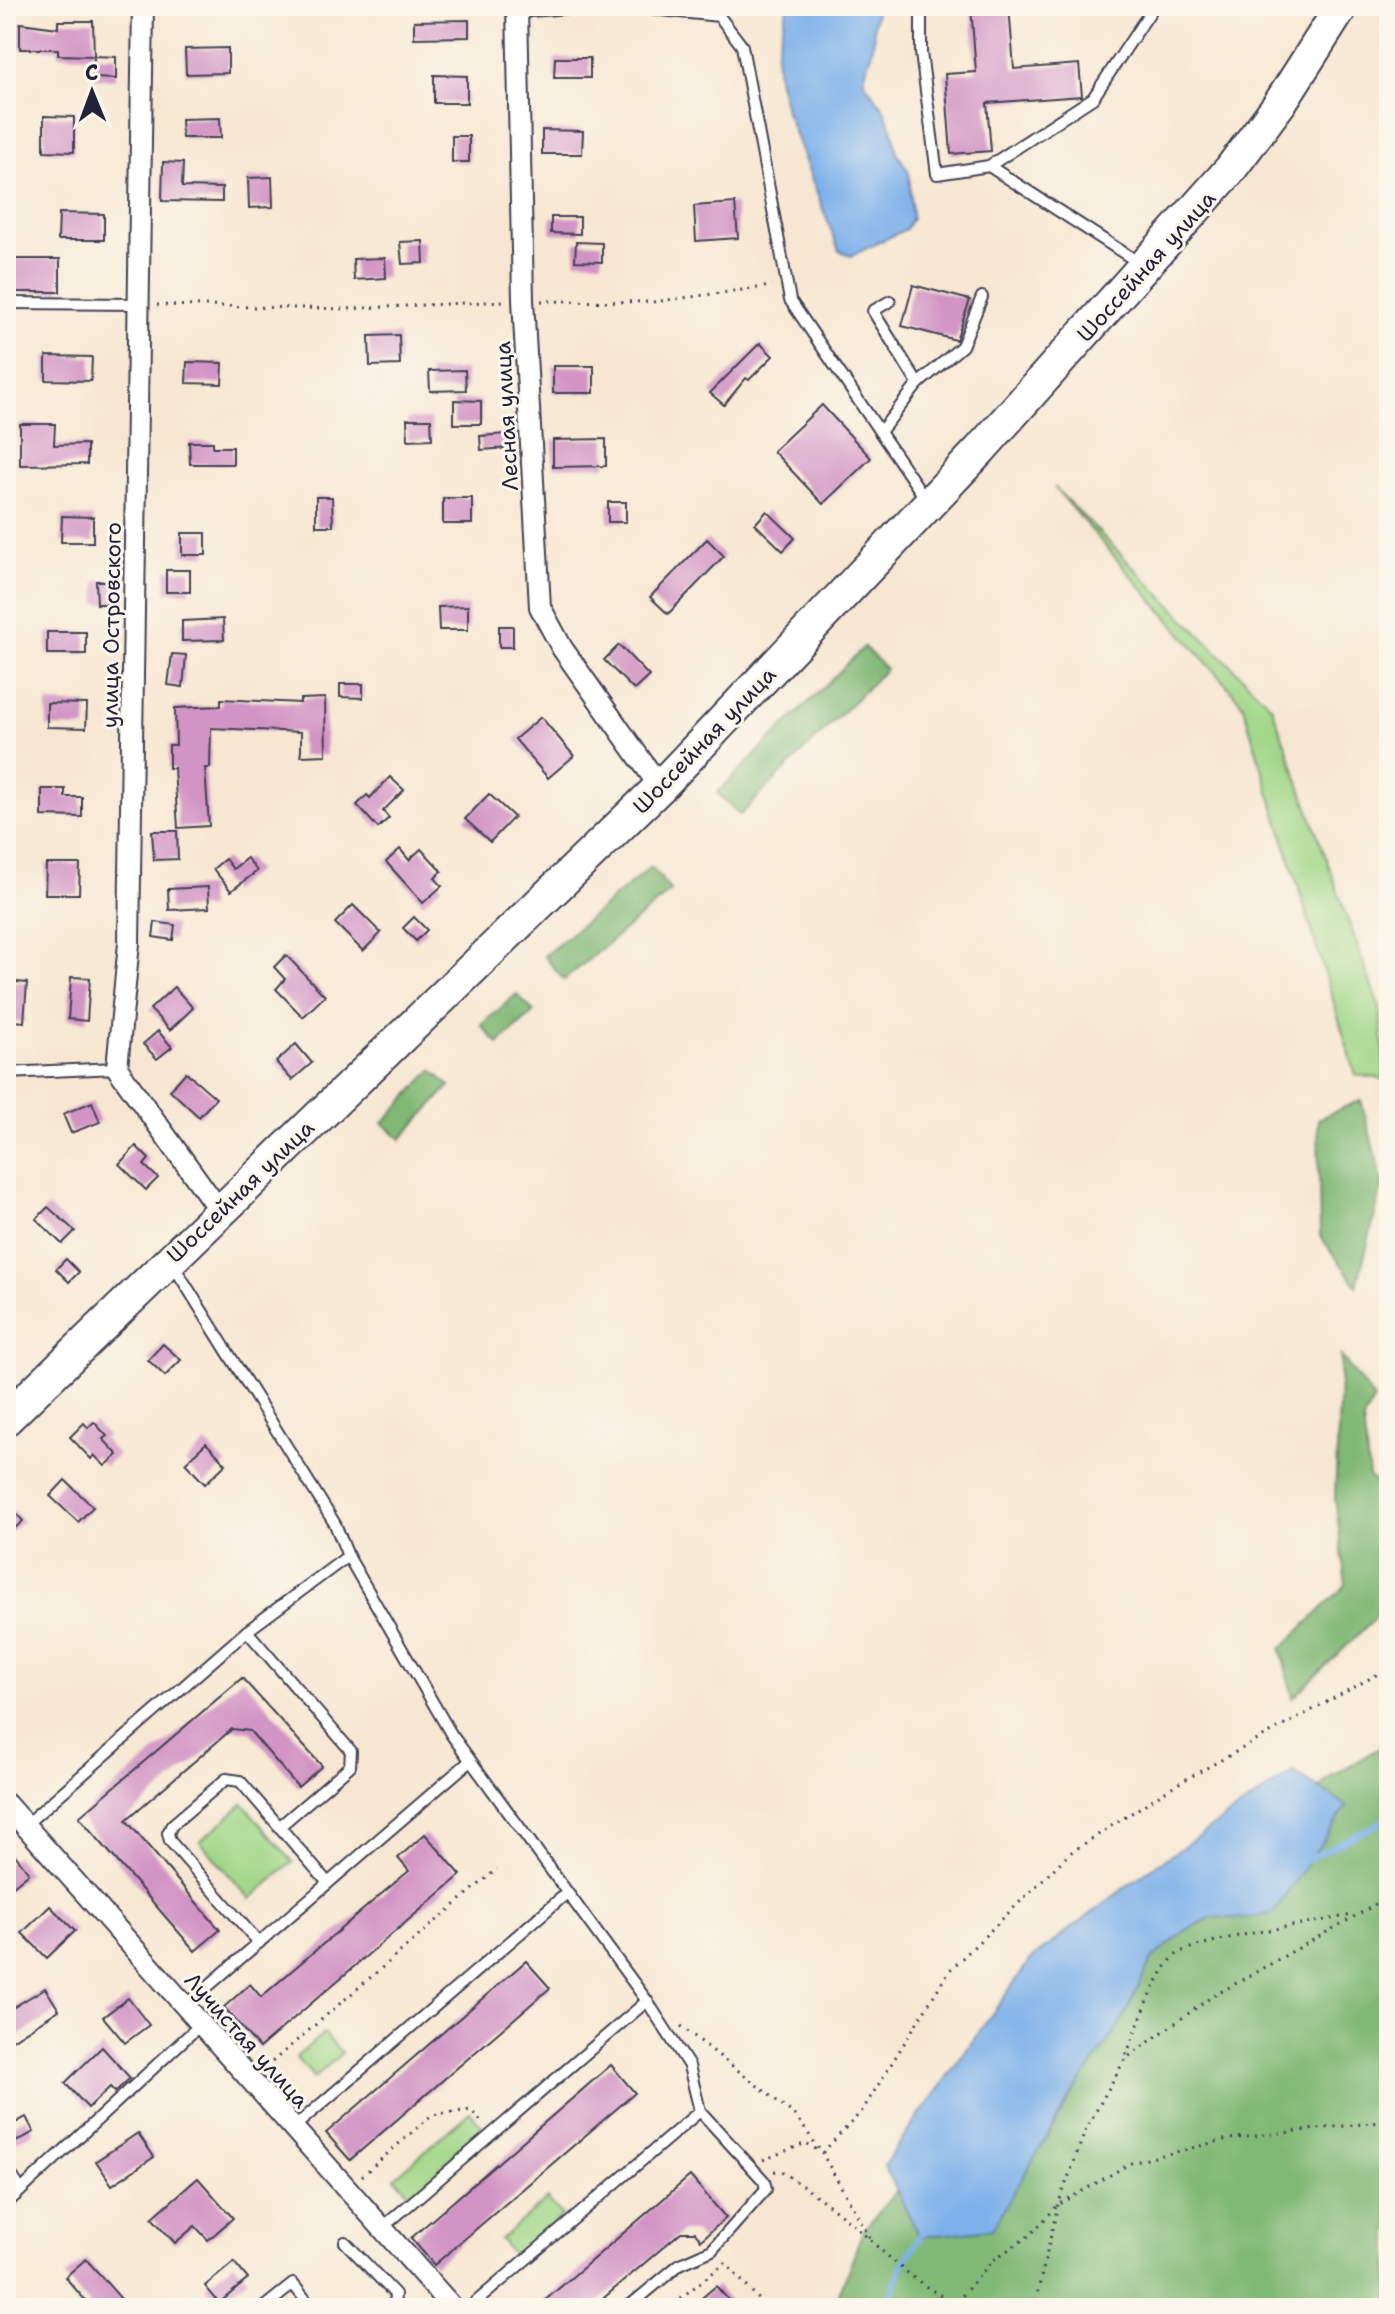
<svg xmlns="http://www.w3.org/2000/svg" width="1395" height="2314" font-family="'Shantell Sans',sans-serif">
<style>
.green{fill:#a1d788;stroke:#627c62;stroke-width:2}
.forest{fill:#80b874;stroke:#516d58;stroke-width:2}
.water{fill:#7eb1ea;stroke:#506a92;stroke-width:2}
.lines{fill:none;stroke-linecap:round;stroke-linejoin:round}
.stream{stroke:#7eb1ea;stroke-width:6}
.building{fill:#d294c5}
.lane-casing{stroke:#424052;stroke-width:14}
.street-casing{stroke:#424052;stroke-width:24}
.primary-casing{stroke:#424052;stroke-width:36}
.path{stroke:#424052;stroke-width:3;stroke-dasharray:2 6;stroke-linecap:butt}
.lane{stroke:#fff;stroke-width:10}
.street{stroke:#fff;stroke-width:20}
.primary{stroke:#fff;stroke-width:32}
.labels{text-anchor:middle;stroke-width:6;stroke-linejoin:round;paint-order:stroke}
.street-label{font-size:22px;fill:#22223b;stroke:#fbf7ec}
</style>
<rect width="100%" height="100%" fill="#fbf7ec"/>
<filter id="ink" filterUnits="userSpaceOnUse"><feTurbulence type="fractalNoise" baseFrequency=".0125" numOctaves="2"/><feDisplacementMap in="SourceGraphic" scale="16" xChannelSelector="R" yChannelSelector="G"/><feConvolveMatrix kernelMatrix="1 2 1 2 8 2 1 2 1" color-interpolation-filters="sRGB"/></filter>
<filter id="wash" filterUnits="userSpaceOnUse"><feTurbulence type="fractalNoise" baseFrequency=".006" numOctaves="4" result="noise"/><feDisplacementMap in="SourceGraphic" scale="32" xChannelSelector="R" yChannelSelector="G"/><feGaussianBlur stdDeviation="1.8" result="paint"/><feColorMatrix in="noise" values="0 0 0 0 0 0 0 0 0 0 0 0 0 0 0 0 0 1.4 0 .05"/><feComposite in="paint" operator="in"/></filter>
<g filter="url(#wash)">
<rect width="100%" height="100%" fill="#f7e7d2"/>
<!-- green -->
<g class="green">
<path d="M1054,487L1272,707L1380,1009L1385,1079L1356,1075L1242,703Z"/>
<path d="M243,1804L293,1862L250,1899L200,1841Z"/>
<path d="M324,2033L342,2053L314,2078L296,2057Z"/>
<path d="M470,2112L485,2130L411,2195L395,2177Z"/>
<path d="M547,2199L562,2216L515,2257L500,2239Z"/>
</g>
<!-- forest -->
<g class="forest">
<path d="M864,647L886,669L740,815L717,793Z"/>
<path d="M651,867L671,891L564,980L544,956Z"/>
<path d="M517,994L534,1012L498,1044L481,1025Z"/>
<path d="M432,1070L450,1086L401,1139L383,1123Z"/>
<path d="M1361,1100L1383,1183L1357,1286L1320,1236L1318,1119Z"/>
<path d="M1341,1356L1374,1399L1363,1420L1369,1477L1389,1496V1564L1375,1618L1293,1698L1281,1649L1346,1585L1335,1498Z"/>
<path d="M1389,1742V2308H834L863,2230L987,2085L1332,1776Z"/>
</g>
<!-- water -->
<g class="water">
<path d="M788,6H878C870,27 876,35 872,51C868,62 865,70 864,82L882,106L892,128L897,153L909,172L912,218L906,229L851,256L839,251L786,111L778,77L776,53Z"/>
<path d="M1293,1772L1347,1806L1273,1913L1248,1919L1212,1917L1185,1931L1152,1959L1120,2024L1073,2093L992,2229L920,2237L884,2165L1032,1958L1143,1874Z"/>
</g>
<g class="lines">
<!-- stream -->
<g class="stream">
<path d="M1303,1862L1389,1818"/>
<path d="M886,2308L901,2268L924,2230"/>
</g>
</g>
<g id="blocks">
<!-- building -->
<g class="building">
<path d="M1009,6L1014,69L1079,64L1082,96L987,103L991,151L951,154L945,74L976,72L971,7Z"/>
<path d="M469,20V37L414,38V21Z"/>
<path d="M58,21H93L94,56L58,55V49H20V23L58,28Z"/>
<path d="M228,48V73L186,74L185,49Z"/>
<path d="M94,56L116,57V79L93,78Z"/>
<path d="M555,58H590V78H554Z"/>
<path d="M434,75L467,76V103H434Z"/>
<path d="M44,116L74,117V152L44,151Z"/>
<path d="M220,118L221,138H182L181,119Z"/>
<path d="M542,130L583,131L582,154H542Z"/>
<rect x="452" y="136" width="17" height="26"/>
<path d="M163,162L183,163L182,187L222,188V202L162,201Z"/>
<path d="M272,177L273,207L249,208L248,178Z"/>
<path d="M735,203L738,238L696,241L694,206Z"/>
<path d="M59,213L104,214V240H58Z"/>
<path d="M551,217H580V234L551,233Z"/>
<path d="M423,241L424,263L402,264L400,242Z"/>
<path d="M576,242L602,243V262L575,261Z"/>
<path d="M385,258L386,278L354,280L353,259Z"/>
<path d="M11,259H60V292H12Z"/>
<path d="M913,285L970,300L956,340L902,326Z"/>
<path d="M399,335L400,365L370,366L369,336Z"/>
<path d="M760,343L773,356L749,380L746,378L724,405L710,393Z"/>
<path d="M46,356L92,357L91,381L46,380Z"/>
<path d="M187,362L223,363L222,384L186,383Z"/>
<rect x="553" y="366" width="41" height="27"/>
<path d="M465,370L466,390L430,391L429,371Z"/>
<path d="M454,400L481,401V424H454Z"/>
<path d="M822,405L871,458L823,504L773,451Z"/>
<path d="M407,419H431L432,439L408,440Z"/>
<path d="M20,424H55L54,445L87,444V464L20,465Z"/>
<path d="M507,434L509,448L481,450L480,436Z"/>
<path d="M606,439V466L553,467V440Z"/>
<path d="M189,442H213V447H233V464H190Z"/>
<path d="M316,497H332L333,526H316Z"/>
<rect x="443" y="498" width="29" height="26"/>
<rect x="608" y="502" width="18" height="20"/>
<path d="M767,511L795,538L783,551L755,524Z"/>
<path d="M62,516L93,517V542H61Z"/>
<rect x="182" y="533" width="24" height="22"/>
<path d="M707,539L724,556L668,614L650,597Z"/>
<rect x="166" y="570" width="24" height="22"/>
<path d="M96,581H114V604H97Z"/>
<path d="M468,606V630H439L438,607Z"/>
<path d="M223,619L224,640L182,641V621Z"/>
<rect x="499" y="626" width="14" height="21"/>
<rect x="47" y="632" width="39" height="22"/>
<path d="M619,645L649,676L634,690L604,660Z"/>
<path d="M172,654L186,655L183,687L168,685Z"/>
<path d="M340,684H363V698L340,697Z"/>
<path d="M325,698L326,755L301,756V732L211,728L210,768H205L209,826L178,828L174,768H169V745H176L175,708L221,706V699L300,703V699Z"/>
<path d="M47,703L87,704L86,728L47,727Z"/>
<path d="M541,717L574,756L548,778L515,739Z"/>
<path d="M390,777L404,790L383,811L389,818L378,828L357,805L367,795L370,798Z"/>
<path d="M42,789H65V797H82V817L42,816Z"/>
<path d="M489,794L514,817L490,842L465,819Z"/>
<path d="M152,831H177L178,859L154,860Z"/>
<path d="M400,849L409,860L421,849L442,871L435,878L442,886L423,903L386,862Z"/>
<path d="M247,858L257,871L231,891L213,869L225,859L233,869Z"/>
<path d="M46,864H80L79,894H45Z"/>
<path d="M208,887L209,908L169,910L168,889Z"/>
<path d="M353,905L381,933L363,951L335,923Z"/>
<path d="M414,917L427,930L416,941L403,928Z"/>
<path d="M155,922L175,925L173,940L153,937Z"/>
<path d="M286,955L325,996L303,1017L276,989L285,979L274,967Z"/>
<path d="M71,977L90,978L87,1021L68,1019Z"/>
<path d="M6,981L27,983L24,1022L6,1020Z"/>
<path d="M174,987L193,1008L170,1030L150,1009Z"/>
<path d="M158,1031L172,1047L157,1059L143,1044Z"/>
<path d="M296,1044L312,1063L292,1080L276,1062Z"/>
<path d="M186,1072L216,1098L199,1117L170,1090Z"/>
<path d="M92,1102L100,1122L71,1133L63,1114Z"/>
<path d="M136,1146L149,1159L144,1165L158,1178L146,1190L119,1164Z"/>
<path d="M48,1207L75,1231L62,1244L36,1219Z"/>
<path d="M66,1259L79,1272L69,1282L56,1269Z"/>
<path d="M163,1344L181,1360L165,1376L148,1360Z"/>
<path d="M94,1422L107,1436L103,1439L118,1455L105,1466L94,1455L91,1459L70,1437L84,1423L88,1428Z"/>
<path d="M206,1443L226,1464L205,1484L185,1463Z"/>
<path d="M65,1480L93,1507L78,1522L50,1496Z"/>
<path d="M14,1511L23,1521L6,1536V1518Z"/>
<path d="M242,1678L322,1766L298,1787L250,1731L232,1729L126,1820L220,1930L195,1951L79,1817Z"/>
<path d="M425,1834L461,1875L259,2048L224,2007L250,1984L261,1997L379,1896L409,1871L398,1858Z"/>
<path d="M16,1856L29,1873L6,1892V1864Z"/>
<path d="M50,1906L75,1931L47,1958L22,1933Z"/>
<path d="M526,1961L550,1988L350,2160L326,2133Z"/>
<path d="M45,1988L59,2010L12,2040L6,2030V2012Z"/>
<path d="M128,1998L149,2025L125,2043L103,2017Z"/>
<path d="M102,2047L130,2078L115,2092L110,2087L88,2108L65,2083Z"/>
<path d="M611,2065L635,2093L434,2265L411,2238Z"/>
<path d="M26,2117L34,2132L14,2143L6,2128Z"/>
<path d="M138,2133L154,2157L112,2185L96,2161Z"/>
<path d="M690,2176L726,2218L701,2240L695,2232H681L592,2308H536Z"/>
<path d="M198,2178L233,2218L208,2240L195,2226L175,2243L152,2218Z"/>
<path d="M86,2259L129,2308H92L65,2277Z"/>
<path d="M234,2262L248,2279L219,2303L205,2286Z"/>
<path d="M716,2286L736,2308H690Z"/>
</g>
</g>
</g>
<g filter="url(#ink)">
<use href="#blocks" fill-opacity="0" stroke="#424052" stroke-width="2"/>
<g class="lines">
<!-- lane casing -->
<g class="lane-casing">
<g id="lane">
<path d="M622,6L719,16L742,46L790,300L927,501"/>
<path d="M921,6V53L937,174L989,166"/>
<path d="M517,12L596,6"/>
<path d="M1141,264L989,166L1093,98L1154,6"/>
<path d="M890,301L873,311L918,384"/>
<path d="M6,303L140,304"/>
<path d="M880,432L918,384L962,346L982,297"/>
<path d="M6,1073L117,1068"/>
<path d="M172,1263L335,1524L348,1556"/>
<path d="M247,1631L351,1751L350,1766L279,1827"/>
<path d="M25,1825L247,1631L348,1556L451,1734L647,2001L689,2066L700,2111"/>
<path d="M259,1943L170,1841L168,1833L172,1825L226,1779L240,1781L328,1883"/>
<path d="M185,2006L470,1761"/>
<path d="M293,2128L567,1893"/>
<path d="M6,2167L21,2190"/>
<path d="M6,2204L201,2024"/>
<path d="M382,2228L647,2001"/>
<path d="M345,2242L395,2294L394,2308"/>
<path d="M263,2308L293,2284L312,2308"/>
<path d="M469,2308L700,2111L764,2181L766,2189L712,2250L680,2264L627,2308"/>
</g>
</g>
<!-- street casing -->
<g class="street-casing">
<g id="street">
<path d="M143,6L129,943L117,1068L219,1210"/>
<path d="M517,6L523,300L540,607L562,648L660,787"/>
<path d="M6,1804L453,2308"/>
</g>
</g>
<!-- primary casing -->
<g class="primary-casing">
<path id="primary" d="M6,1419L660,787L979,451L1229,171L1280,103L1342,6"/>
</g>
<!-- path -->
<g class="path">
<path d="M541,301L653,302L772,286"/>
<path d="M157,305L345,309L505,301"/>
<path d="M681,2026L795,2115L822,2153L862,2111L949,1971L1070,1853L1170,1788L1389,1668"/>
<path d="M1126,2055C1138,2028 1154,1975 1176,1955C1193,1940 1320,1922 1351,1915"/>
<path d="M266,2067L497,1869"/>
<path d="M763,2160L806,2143L822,2153L871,2240"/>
<path d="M774,2171L783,2172C801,2185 820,2198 838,2212C879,2245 919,2294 972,2308"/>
<path d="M362,2176L432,2115L470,2110L484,2124"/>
<path d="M668,2308L725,2263L767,2308"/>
<path d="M958,2308L955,2304L992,2261L1030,2235L1058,2205L1131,2163L1228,2139L1389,2121"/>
<path d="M1034,2308L1058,2205L1086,2129L1125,2059L1210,1998L1389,1897"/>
</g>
<!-- lane -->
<use href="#lane" class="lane"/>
<!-- street -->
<use href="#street" class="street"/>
<!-- primary -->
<use href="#primary" class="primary"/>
</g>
</g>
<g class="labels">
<!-- street labels -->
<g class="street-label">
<text transform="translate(1146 266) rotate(-48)" y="8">Шоссейная улица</text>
<text transform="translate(506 416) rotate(-93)" y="8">Лесная улица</text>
<text transform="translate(111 625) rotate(-89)" y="8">улица Островского</text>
<text transform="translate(704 740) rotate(-46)" y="8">Шоссейная улица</text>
<text transform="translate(240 1191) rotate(-44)" y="8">Шоссейная улица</text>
<text transform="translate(247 2040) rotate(48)" y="8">Лучистая улица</text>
</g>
</g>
<!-- margin -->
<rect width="1395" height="2314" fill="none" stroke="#fbf7ec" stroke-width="32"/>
<!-- north arrow -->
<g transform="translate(92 92) rotate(359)" stroke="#fbf7ec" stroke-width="6" paint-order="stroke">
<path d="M0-6L14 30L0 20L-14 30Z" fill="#22223b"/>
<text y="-12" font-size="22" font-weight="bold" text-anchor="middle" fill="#22223b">С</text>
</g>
</svg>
